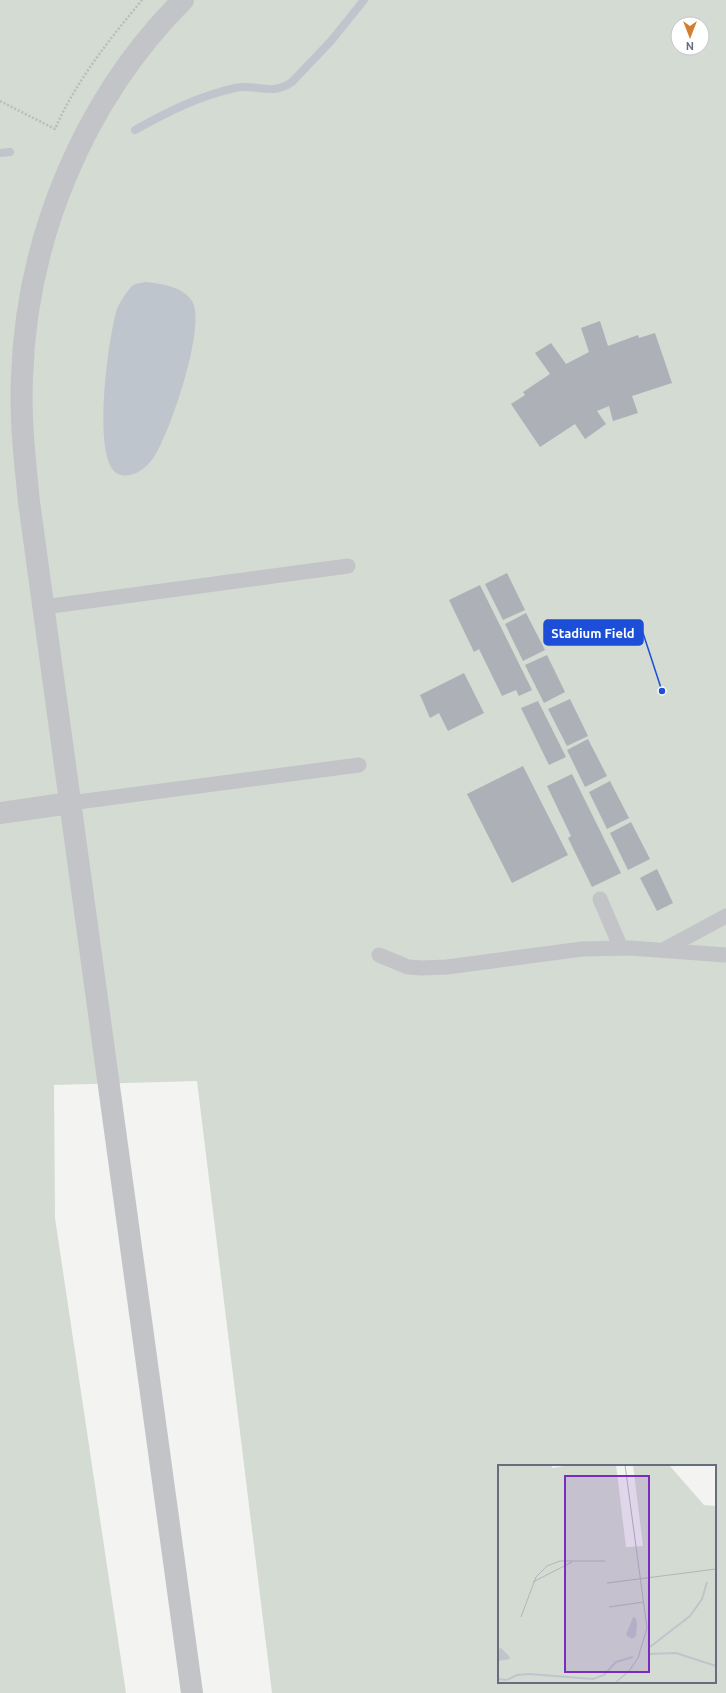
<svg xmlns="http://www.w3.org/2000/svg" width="726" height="1693" font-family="Ubuntu,sans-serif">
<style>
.green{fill:#d3dbd2;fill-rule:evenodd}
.water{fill:#bfc5cc}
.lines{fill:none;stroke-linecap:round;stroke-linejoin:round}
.stream{stroke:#bfc5cc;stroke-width:8}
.building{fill:#adb1b7}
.path{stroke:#bbbcbf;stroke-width:2.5;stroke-dasharray:2 2;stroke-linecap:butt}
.service{stroke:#c2c4c8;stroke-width:15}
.minor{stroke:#c2c4c8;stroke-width:22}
.tertiary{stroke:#c2c4c8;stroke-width:22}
.inset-river{fill:none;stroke:#bfc5cc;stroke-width:2}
.inset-road{fill:none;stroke:#b2b6bc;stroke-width:1}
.view{fill:#7b2cbf;fill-opacity:0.15;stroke:#7b2cbf;stroke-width:2}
.inset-edge{fill:none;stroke:#666d7f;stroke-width:2}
.leader{fill:none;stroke:#1d4ed8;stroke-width:1.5}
.callout-dot{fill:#1d4ed8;stroke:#fff;stroke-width:1.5}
.callout{fill:#1d4ed8;stroke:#1d4ed8;stroke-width:1.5}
.callout-label{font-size:13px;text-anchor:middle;font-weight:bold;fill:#fff}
</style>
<rect width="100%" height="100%" fill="#f3f4f1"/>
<!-- green -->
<path class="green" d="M0,0H726V1693H272L197,1081L54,1085L55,1218L126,1693H0ZM678,24H702V48H678ZM499,1466H715V1682H499Z"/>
<!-- water -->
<path class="water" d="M146,282C162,284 182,286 192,301C207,325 170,433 154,457C147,467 135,478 121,475C89,469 109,333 117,309C120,302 126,292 132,286C136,283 141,283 146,282Z"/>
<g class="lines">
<!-- stream -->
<g class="stream">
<path d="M135,130C167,112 199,96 235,88C256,83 271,97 292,82L331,41L364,0"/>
<path d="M0,153L10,152"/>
</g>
</g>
<!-- building -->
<g class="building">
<path d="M600,321L608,346L638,335L639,338L655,333L672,383L632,396L638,413L613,421L609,406L597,411L606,424L585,439L575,424L540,447L511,404L525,395L523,392L550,374L535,353L551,343L566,364L589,352L581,328Z"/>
<path d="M507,573L525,610L503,620L485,584Z"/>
<path d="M480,585L532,690L519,696L516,690L502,696L479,649L474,652L449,600Z"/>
<path d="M526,613L545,650L523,661L505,624Z"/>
<path d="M547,655L565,692L544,703L525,665Z"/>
<path d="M464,673L484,713L448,731L439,713L430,718L420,695Z"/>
<path d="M570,699L588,736L567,746L548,709Z"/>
<path d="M538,701L566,757L549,765L521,708Z"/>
<path d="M588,739L607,776L585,787L567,750Z"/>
<path d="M523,766L568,855L512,883L467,794Z"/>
<path d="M572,774L621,873L592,887L568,838L571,836L547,786Z"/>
<path d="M610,781L629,818L607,829L589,792Z"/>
<path d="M631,822L650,859L628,870L610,833Z"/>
<path d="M657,869L673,903L657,911L640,878Z"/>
</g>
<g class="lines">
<!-- path -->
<path class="path" d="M0,101L55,129C76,81 109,40 142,0"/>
<!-- service -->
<g class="service">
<path d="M44,607L348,566"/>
<path d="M70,803L359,765"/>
<path d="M600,899L621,948"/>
<path d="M663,950L726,916"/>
<path d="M379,955L408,967L422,968L447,967L582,949L630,948L726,955"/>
</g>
<!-- minor -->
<path class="minor" d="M0,813L70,803"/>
<!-- tertiary -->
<path class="tertiary" d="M183,0C84,99 26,239 22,378C20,420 25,461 29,502L192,1693"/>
</g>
<!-- overview -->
<g transform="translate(498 1465)">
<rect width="218" height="218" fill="#f3f4f1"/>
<path d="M0,0H54V3L73,0H118L128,82L145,81L135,0H171L206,40L218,41V218H0Z" fill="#d3dbd2"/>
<path d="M135,152L138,153L139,161L138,171L134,174L128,170ZM3,183L11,191L12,194L0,196V184Z" fill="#bfc5cc"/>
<path class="inset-river" d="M152,182L192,151L204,134L209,117M150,189L178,188L218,201M0,214L9,215L19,210L31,209L95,214L106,210L118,197L135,192"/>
<path class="inset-road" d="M35,117L74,97M109,118L218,104M111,142L146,137M23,152L38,112L49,101L62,96H107M117,218L131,206L140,193L149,163L127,0"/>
<path class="view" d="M67,11H151V207H67Z"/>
<rect width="218" height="218" class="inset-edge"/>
</g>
<!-- callouts -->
<path class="leader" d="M662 691L643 633"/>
<circle class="callout-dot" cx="662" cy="691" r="4"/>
<rect class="callout" x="544" y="620" width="99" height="25" rx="4"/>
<g class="callout-label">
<text x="593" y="638">Stadium Field</text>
</g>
<!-- north arrow -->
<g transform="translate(690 36) rotate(180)"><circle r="19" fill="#ffffff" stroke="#c2c5cc"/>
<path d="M0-3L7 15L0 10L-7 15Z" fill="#d37f32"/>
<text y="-6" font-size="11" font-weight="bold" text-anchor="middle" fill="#666d7f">N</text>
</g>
</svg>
